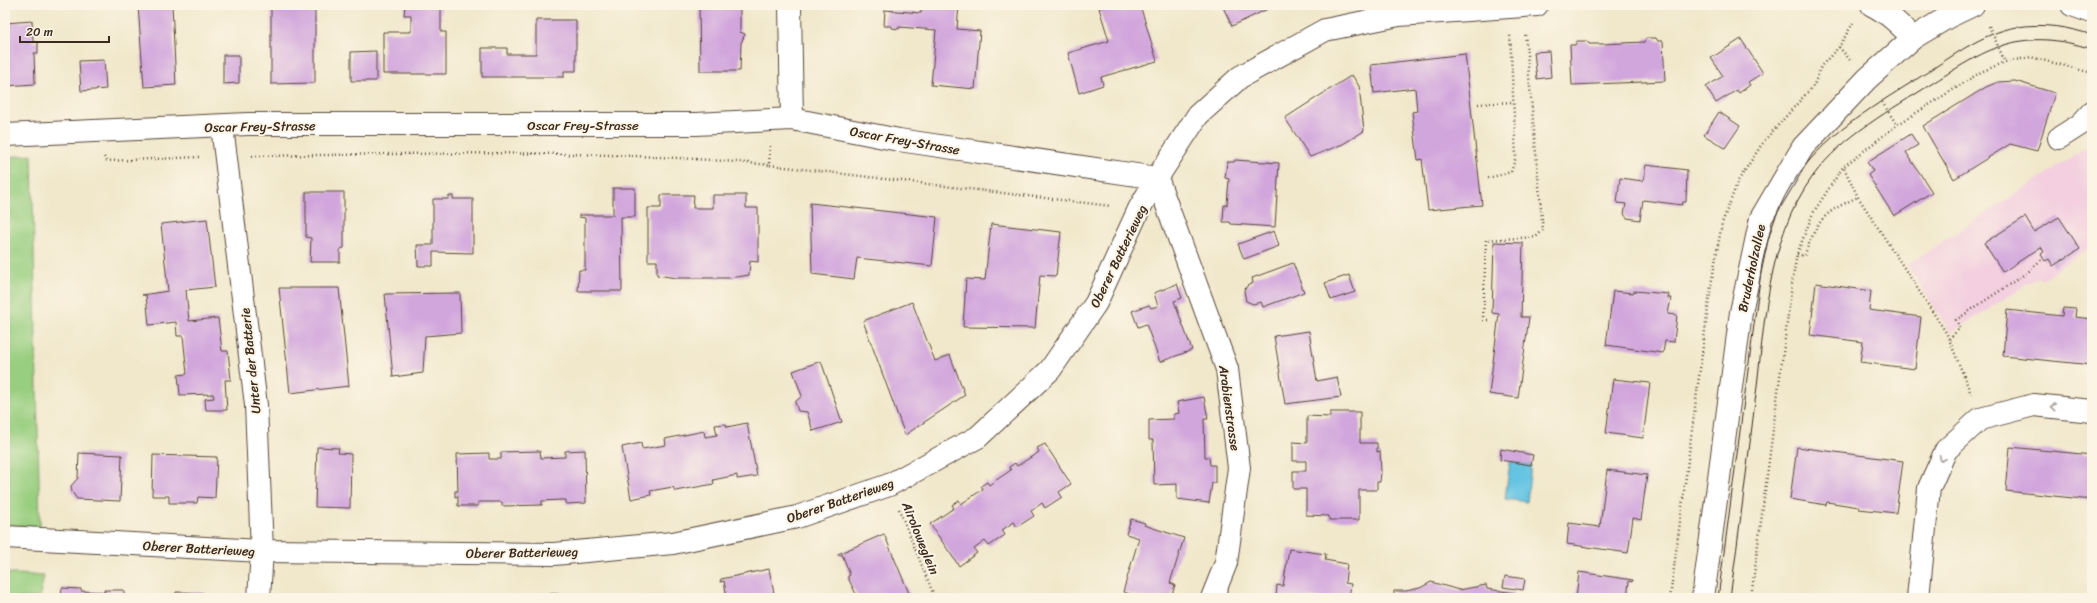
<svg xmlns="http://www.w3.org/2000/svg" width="2097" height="603" font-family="Sriracha,sans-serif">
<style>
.built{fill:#f3cfdf}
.green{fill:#98ce7f;stroke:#6a7c4e}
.water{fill:#65c4e3;stroke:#507780}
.building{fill:#d1a6dd}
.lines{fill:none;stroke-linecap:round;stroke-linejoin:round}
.minor-casing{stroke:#564638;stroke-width:24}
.path{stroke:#564638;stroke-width:2.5;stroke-dasharray:1 3;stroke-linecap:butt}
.minor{stroke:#fff;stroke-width:22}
.tram{stroke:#3b2a1e;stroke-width:1}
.oneway{stroke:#a79f9a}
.labels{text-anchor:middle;stroke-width:4;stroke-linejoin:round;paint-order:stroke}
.street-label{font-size:13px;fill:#3b2a1e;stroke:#fcf5e5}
</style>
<rect width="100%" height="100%" fill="#fcf5e5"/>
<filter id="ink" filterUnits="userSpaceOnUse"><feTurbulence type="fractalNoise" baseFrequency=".025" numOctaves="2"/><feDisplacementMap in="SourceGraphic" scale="8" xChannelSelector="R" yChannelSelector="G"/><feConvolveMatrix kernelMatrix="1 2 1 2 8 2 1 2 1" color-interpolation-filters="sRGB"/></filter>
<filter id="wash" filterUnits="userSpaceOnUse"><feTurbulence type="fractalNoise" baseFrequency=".012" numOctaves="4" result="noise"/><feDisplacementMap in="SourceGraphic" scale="16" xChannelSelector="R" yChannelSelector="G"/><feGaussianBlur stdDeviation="0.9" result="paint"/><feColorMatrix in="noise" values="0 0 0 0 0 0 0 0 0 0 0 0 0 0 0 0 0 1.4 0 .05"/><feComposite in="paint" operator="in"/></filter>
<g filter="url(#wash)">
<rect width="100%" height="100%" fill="#f1e8cc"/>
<!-- built -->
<path class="built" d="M2092,144V246L2040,280L2038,277L1951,333L1907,265Z"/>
<!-- green -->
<g class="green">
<path d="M32,155L40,527L5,525V157Z"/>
<path d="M5,573L44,576L39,598H5Z"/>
</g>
<!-- water -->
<path class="water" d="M1510,462L1531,465L1527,502L1505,499Z"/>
<g id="blocks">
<!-- building -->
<g class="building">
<path d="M138,5H172L176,85L144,87Z"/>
<path d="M271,5H315V83L271,84Z"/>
<path d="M405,5H441V32H446V74H383V32H411V15H404Z"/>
<path d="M699,5H740V32L745,34L741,43L740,71H700Z"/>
<path d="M922,5H959L957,29L980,31L975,89L931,85L936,30L899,27V29L892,28V26H884L885,10L921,13Z"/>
<path d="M1110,5H1140L1157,61L1101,77L1103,85L1079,93L1068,53L1109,41L1099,8Z"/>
<path d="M1222,5H1276L1232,26Z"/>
<path d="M536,20H576V71H564V77H482V48H507V54H536Z"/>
<path d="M32,21L33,42H38V53H34L35,84L5,86V23Z"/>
<path d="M1646,38H1656L1658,41H1663L1665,81L1572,85L1570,45H1575L1577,41H1587L1589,44H1602L1644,42Z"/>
<path d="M1741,39L1763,73L1748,82L1750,85L1739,93L1737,90L1716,103L1706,87L1723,76L1711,58Z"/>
<path d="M376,51V81H351V52Z"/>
<path d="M1549,51L1551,77L1537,79L1534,52Z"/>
<path d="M1465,54L1482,205L1428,210L1422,159L1418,160L1412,112L1417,111L1415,88L1374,93L1371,65Z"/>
<path d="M223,55H239V83L223,84Z"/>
<path d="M104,60L106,89L81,91L79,61Z"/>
<path d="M1352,75L1359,86L1364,131L1343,144L1310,157L1285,118Z"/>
<path d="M2015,81L2055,93L2037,151L2010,144L1954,179L1923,126L1986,87L1998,82Z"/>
<path d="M1719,112L1740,126L1725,148L1704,135Z"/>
<path d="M1911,134L1918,145L1906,152L1932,192L1894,216L1868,175L1873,171L1867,162Z"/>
<path d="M1235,160L1279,163L1275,227L1231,224L1230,222H1223L1224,205H1227L1229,179L1225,178L1227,162H1234Z"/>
<path d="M1646,165L1687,170L1686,202H1683L1682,205L1643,200L1640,220L1627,218L1624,214L1626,204L1617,203L1620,178L1643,181Z"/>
<path d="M613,188H635V217H621L622,291H578L579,270H585V218L579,217V215H613Z"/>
<path d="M306,192H344V248L340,249V262H310L311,238L306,237Z"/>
<path d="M661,195H694L693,208H713V195H746V208H758V262L750,261L749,275L730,278H676L657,275V261H648V208H661Z"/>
<path d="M449,196H453V199H473V253L433,252V266H418L417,245H433V199H448Z"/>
<path d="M810,203L937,217L932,266L857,258L854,279L812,274Z"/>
<path d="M2025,217L2034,232L2059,217L2080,249L2053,266L2049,259L2045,261L2043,258L2041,254L2044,252L2041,247L2003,272L1984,243Z"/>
<path d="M207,219L215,287L186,290L189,321L218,318L222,351H228L231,380H225L227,410H206L205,399L214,398L213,394L180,395L178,375L187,374L183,336H177L176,322L149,325L146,295H142L168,291L161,224Z"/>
<path d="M991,224L1061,232L1056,276L1040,275L1035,328L963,327L966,279L985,280Z"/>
<path d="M1274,231L1279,246L1244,259L1238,244Z"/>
<path d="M1494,242L1523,243L1521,317H1529L1518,398L1489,394L1499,314L1492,313Z"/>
<path d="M1293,263L1304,292L1263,307L1261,302L1253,304L1246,301L1244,291L1247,286L1253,283L1252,278Z"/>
<path d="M1349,275L1355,292L1331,300L1325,283Z"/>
<path d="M1816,283L1871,291L1869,310L1921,317L1915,369L1860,362L1863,342L1810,335Z"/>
<path d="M1177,284L1182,298L1174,301L1192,350L1160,362L1146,324L1138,327L1132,311L1149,305L1151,308L1158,306L1154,293Z"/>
<path d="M279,288H339L349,386L290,393Z"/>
<path d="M1613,291L1633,293L1634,291L1669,294L1668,298H1671L1668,314L1677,315L1674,342L1665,341L1663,353L1606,345Z"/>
<path d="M460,293L461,333L425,336L423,373L393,377L385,294Z"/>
<path d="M912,302L935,361L950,355L965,395L905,435L863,321Z"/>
<path d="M2063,308L2076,309L2075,317L2092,319V365L2003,356L2007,310L2062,316Z"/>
<path d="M1309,331L1317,381L1337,377L1341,397L1285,404L1274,336Z"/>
<path d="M821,361L842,422L813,431L807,412L798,411L795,402L802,396L793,371Z"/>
<path d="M1613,379L1650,383L1643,438L1606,433Z"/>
<path d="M1204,397L1208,419H1204L1205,457H1209L1210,465H1215V483H1212L1209,503L1177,499V484L1154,485L1153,440H1149V420L1174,419V414L1179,413L1177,402Z"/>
<path d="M1330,412H1360V443H1377V452L1380,451L1381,472L1380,482H1377V490H1359V520H1329V516L1306,515V489H1293V471H1306V461H1293V442L1307,443V416L1330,417Z"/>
<path d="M747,423L757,476L737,479V475L713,480L714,484L675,491L673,487L650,491L651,495L631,499L622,447L641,443L642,449L666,445L665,439L704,431L705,437L717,435L715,425L726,424L727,427Z"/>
<path d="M1045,444L1071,484L1059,492L1062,497L1045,508L1042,503L1031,511L1034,516L1017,527L1014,522L1002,530L1005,535L989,546L985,541L974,549L977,553L959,566L930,524L954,508L952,505L959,500L961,504L983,489L981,486L987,482L989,485L1011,470L1009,467L1015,463L1017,466L1039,452L1037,448Z"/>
<path d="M317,447L339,448L338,453L351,454L350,508L315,507Z"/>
<path d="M1797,447L1903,461L1896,513L1859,509V507L1827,502L1826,505L1790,499Z"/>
<path d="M2010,447L2092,455V500L2006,491Z"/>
<path d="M1501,449L1533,455L1531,465L1500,460Z"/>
<path d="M585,450L586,503L566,504V500H561L542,501V505L502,506V502H478V506H458V496L455,497V491H458L457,454L489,453V459H501V452L540,451L541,458L565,457V451Z"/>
<path d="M79,453L122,455L120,501L77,499L72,492L71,486L78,478Z"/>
<path d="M153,455L217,457L215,498L198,497L197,503H169V496H152Z"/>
<path d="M1607,470L1647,475L1641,520L1633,518L1628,553L1567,544L1569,523L1600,527Z"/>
<path d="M1131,519L1145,523L1144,525L1184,538L1170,583L1175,585L1171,598H1143L1123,592L1139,538L1126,534Z"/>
<path d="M884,534L911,598H858L848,578V576L850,575L842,554L839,556L838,554Z"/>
<path d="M1289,549L1326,554L1325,560L1347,564L1345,583L1351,584L1349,598H1276L1277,585L1283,586Z"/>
<path d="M769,569L775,598H727L724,581L720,582L721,579Z"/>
<path d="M1579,572L1633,580L1632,582L1629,581L1627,598H1576Z"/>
<path d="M1505,576L1525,579L1523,590L1503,587Z"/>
<path d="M1431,582L1459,590L1486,585L1487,589L1515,593L1514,598H1394V591H1406L1420,588Z"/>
<path d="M62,588L81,589V591L105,592L104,590H124V598H61Z"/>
<path d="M176,592L203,593L202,598H176Z"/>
<path d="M558,593V598H535V594Z"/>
</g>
</g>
</g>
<g filter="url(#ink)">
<use href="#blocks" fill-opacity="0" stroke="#564638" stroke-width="1"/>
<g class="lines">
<!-- minor casing -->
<g class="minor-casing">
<g id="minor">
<path d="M790,5L792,119"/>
<path d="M1872,5C1888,13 1900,25 1913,38"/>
<path d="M2072,5L2092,12"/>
<path d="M222,126L256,405L262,551L259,598"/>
<path d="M5,135L248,124H696L792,119L899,140L1157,178L1227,369L1239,468L1226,563L1212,598"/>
<path d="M2059,138L2081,124L2092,112"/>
<path d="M5,537L262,551L554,554L673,543L797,517L889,485L978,437L1050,370L1096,303L1139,209L1157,178L1198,115L1240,77L1325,30L1399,15L1537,5"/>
<path d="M1703,598L1741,312L1761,218L1803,147L1867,79L1913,38L1948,17L1973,5"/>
<path d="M1918,598L1929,488L1946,450L1980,419L2034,405L2092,411"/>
</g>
</g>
<!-- path -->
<g class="path">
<path d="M1989,26L2005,62"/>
<path d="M1850,60L1839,47L1853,23"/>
<path d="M1882,102L1897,125"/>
<path d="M1478,104L1513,102"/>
<path d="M770,146L769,165L1111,206"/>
<path d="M252,156C424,154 598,148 769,165"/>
<path d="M104,157L107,161L199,157"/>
<path d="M1844,168L1858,197L1947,334L1971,394"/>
<path d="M1488,178L1511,172L1516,157L1510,33"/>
<path d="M1797,254L1804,256C1819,219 1821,214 1858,197"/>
<path d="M1488,320H1483L1486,240L1536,237L1543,230L1525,32"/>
<path d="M1949,339L1960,328L1956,320L2028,272L2043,258"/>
<path d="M899,509L935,598"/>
<path d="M1670,598L1711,285L1722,223L1738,181L1764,141L1814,85L1821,66L1839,47"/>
<path d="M1751,598L1793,277L1797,254L1813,213L1843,167L1897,125L1981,72L2005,62L2031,57L2092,73"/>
</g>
<!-- minor -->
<use href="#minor" class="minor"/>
<!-- tram -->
<g class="tram">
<path d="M1718,598L1762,264C1769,232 1779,201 1798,175C1830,130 1878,104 1923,75C1953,56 1982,33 2017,27C2043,23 2068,27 2092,35"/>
<path d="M1730,598C1739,533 1747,467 1755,402C1765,326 1766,240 1813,176C1843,135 1891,110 1933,83C1991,46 2022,27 2092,49"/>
</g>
</g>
<!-- one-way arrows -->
<defs><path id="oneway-chevron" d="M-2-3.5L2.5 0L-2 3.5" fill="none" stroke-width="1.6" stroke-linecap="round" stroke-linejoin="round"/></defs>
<g class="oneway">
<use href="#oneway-chevron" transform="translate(2053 407) rotate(-174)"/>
<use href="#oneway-chevron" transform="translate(1942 459) rotate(115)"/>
</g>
</g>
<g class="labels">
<!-- street labels -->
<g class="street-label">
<text x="583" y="130">Oscar Frey-Strasse</text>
<text transform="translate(260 126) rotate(-1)" y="5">Oscar Frey-Strasse</text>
<text transform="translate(905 140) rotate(10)" y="5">Oscar Frey-Strasse</text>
<text transform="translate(1118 256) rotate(-64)" y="5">Oberer Batterieweg</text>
<text transform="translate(1751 268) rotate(-78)" y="5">Bruderholzallee</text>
<text transform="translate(250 361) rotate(-96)" y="5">Unter der Batterie</text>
<text transform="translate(1230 408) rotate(82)" y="5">Arabienstrasse</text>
<text transform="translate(840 500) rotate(-19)" y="5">Oberer Batterieweg</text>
<text transform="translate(921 538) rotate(68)" y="5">Airoloweglein</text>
<text transform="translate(199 548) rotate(3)" y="5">Oberer Batterieweg</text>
<text transform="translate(522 552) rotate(-1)" y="5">Oberer Batterieweg</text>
</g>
</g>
<!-- margin -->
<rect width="2097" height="603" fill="none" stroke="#fcf5e5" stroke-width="20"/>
<!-- scale -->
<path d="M20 36v6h89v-6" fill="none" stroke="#3b2a1e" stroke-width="2"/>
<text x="26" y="36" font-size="12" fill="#3b2a1e" stroke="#fcf5e5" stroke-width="3" paint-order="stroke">20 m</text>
</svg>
